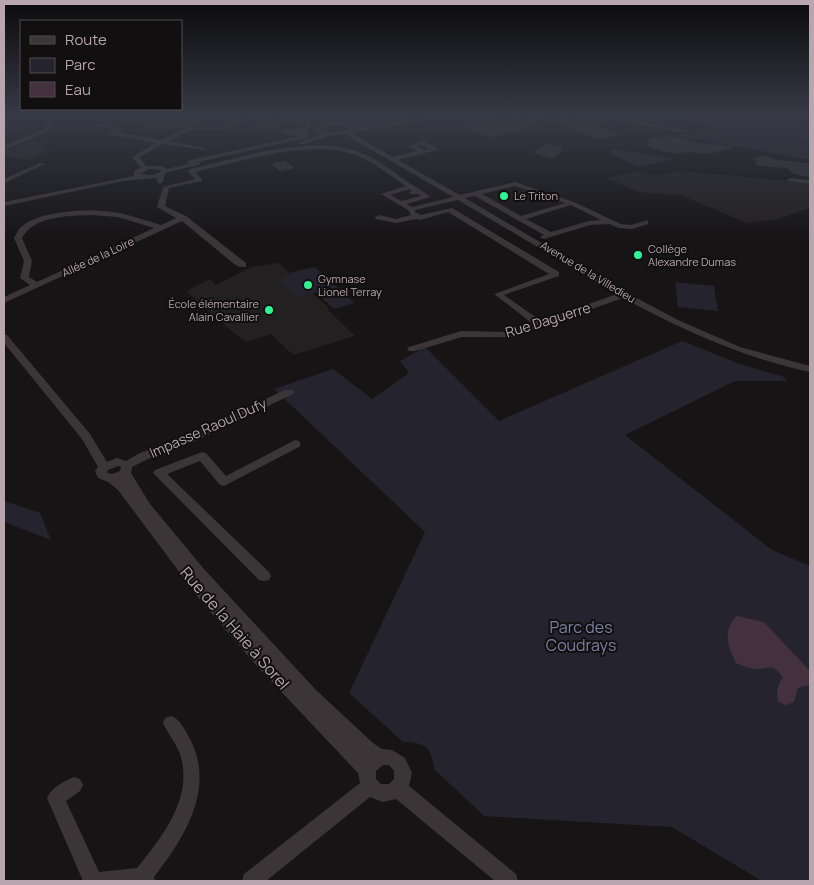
<svg xmlns="http://www.w3.org/2000/svg" width="814" height="885" font-family="Manrope,sans-serif">
<style>
.built{fill:#232021}
.green{fill:#25242e}
.water{fill:#44313e}
.building{fill:#322f30;stroke:#322e2f}
.lines{fill:none;stroke-linecap:round;stroke-linejoin:round}
.minor{fill:#3b3537;fill-rule:evenodd}
.poi-dot{fill:#2ff497;stroke:#110f10;stroke-width:2}
.labels{text-anchor:middle;stroke-width:4;stroke-linejoin:round;paint-order:stroke}
.far-poi-label{font-size:11px;fill:#b7a6ad;stroke:#110f10;text-anchor:start}
.far-street-label{font-size:11px;fill:#b7a6ad;stroke:#110f10}
.street-label{font-size:14px;fill:#b7a6ad;stroke:#110f10}
.near-park-label{font-size:16px;fill:#7d80a2;stroke:#110f10}
.near-street-label{font-size:16px;fill:#b7a6ad;stroke:#110f10}
</style>
<rect width="100%" height="100%" fill="#161415"/>
<!-- built -->
<g class="built">
<path d="M119,116H208L186,127H150L108,121Z"/>
<path d="M29,141L46,143L41,146L52,149L29,160L4,156V151Z"/>
<path d="M639,171L655,176L680,171L810,183V208L778,219L747,223L683,196L638,192L607,178Z"/>
<path d="M279,263L327,306L330,312L355,336L293,355L271,334L247,342L234,333L186,291L210,279L216,285L251,267Z"/>
</g>
<!-- green -->
<g class="green">
<path d="M670,116H810V119L794,124L810,129V141L801,144L810,147V160L677,135L718,130L690,119Z"/>
<path d="M613,149L675,159L638,167L609,153Z"/>
<path d="M315,267L354,303L334,309L315,292L298,297L279,282L292,272Z"/>
<path d="M675,282L714,286L718,311L678,307Z"/>
<path d="M682,341L737,363L784,377L787,381H735L625,435L772,550L810,566V881H762L672,827L484,816L434,769C432,747 424,742 403,742L349,693L425,532L274,389L333,369L372,399L409,373L400,361L425,347L499,421Z"/>
<path d="M4,501L40,513L51,540L4,522Z"/>
</g>
<!-- water -->
<path class="water" d="M737,616L764,622L810,671V685L798,688L794,702L786,705L779,702C775,693 778,685 783,677C772,664 772,668 757,669C750,669 743,666 736,663C728,647 722,630 737,616Z"/>
<!-- building -->
<g class="building">
<path d="M255,116H269L283,125L277,129L255,127V124L265,123Z"/>
<path d="M516,116L534,123L526,128L489,137L466,126Z"/>
<path d="M577,118L618,134L598,139L559,122Z"/>
<path d="M662,137L680,138L694,143L733,147L707,154L689,151L681,153L662,151L649,146V140Z"/>
<path d="M547,144L562,148L560,151H561L555,157L549,158L534,152Z"/>
<path d="M765,156L776,160L810,164V177L793,173L788,168L757,165L755,158Z"/>
<path d="M285,161L294,168L280,171L272,164Z"/>
</g>
<g class="lines">
<!-- minor -->
<g class="minor">
<path d="M4,116L8,118L7,128L4,130Z"/>
<path d="M47,116H53L51,130L4,150V146L46,128Z"/>
<path d="M76,116H83L80,118Z"/>
<path d="M245,116H252L227,130H191L168,141L205,148V150L163,144L139,157L146,166H162L166,169L189,164L187,162L190,160L301,136L283,134L280,130L283,128L303,129L306,124L280,121L273,116L311,122L307,134L309,137L198,162L200,164L199,165L167,172L164,175L163,182L160,184L157,182V178L123,181L4,206V202L134,176V171L141,168L132,157L156,143L109,134V132L115,129L93,125V123L125,129L118,132L161,140L188,127H224ZM149,169L160,170L161,171C156,176 147,175 140,174Z"/>
<path d="M428,116H439L389,127L352,132L357,137L393,157L417,151L409,146L423,141L437,148V150L398,160L460,195L515,182L574,202L621,224L631,225L648,220V224L632,229L619,228L609,224L590,225L544,239L540,237L544,235L475,196L465,198L627,293L678,320L740,347L810,366V372C741,357 685,331 623,298L512,337H462L415,351H409L407,349L409,347L461,331L508,332L533,324L494,294L549,274L448,212L420,220L416,219L396,223L376,219L375,217L379,215L396,219L411,215L408,210L381,194L406,186C389,175 373,161 353,154C307,139 241,162 195,172L202,179V181L169,188L165,206L186,216L246,263V267H240L234,264L182,221L4,303V297L30,285L20,278L24,261L14,238C16,235 18,230 20,228C39,209 95,208 119,213C133,216 147,221 161,225L176,218L157,207L163,187L195,179L187,171L190,169C241,158 309,134 359,152C376,158 391,170 405,180C413,186 423,190 430,197L407,204L412,207L453,197L353,139L348,134L328,136L301,145L298,143L322,134L315,130C323,119 344,119 354,127L389,123ZM336,125L345,126L349,129L336,133L321,130L323,127ZM422,145L429,149L424,150L417,146ZM515,186L565,203L521,216L482,194ZM410,189L412,191L410,192V194H418L421,196L401,201L390,195ZM458,200L617,294L541,321L504,295L559,276V272L452,208L421,215L415,212V210ZM571,205L601,220L589,221L551,232L526,219ZM90,215L118,217L154,228L37,282L29,277L32,261L22,238C34,216 67,216 90,215Z"/>
<path d="M558,116H567L554,121L553,123L548,122L549,119Z"/>
<path d="M580,116C587,116 591,119 597,119C605,120 608,116 617,116L687,131L684,133L615,119L597,123Z"/>
<path d="M40,163L45,164L4,183V179Z"/>
<path d="M790,178L810,180V184L788,181L787,180Z"/>
<path d="M4,334L7,335L90,434L107,462L117,458L126,461L140,453L183,437L285,390H293L294,392L293,394L191,443L148,459L132,467L131,473L150,504L204,569L316,690L373,743L382,749L392,750L405,758L412,773L409,786L516,874L518,881H495L396,799L383,802L370,797L266,881H242L244,874L360,783L358,773L256,665L201,601L118,490L108,482L98,478L95,471L98,467L82,439L4,343ZM118,466L121,467L120,471L112,474L107,473L108,470ZM383,765H389L394,771V779L389,784H381L376,779V771Z"/>
<path d="M295,440L299,441L301,444L299,447L224,486L220,485L200,461L167,474L269,572L271,576L269,580L264,581L259,580L153,473L155,470L202,452L206,453L226,476Z"/>
<path d="M171,716C180,719 185,730 190,739C216,789 184,838 154,877L155,881H83L47,798C51,788 64,781 74,777L80,779L83,785L80,791L66,801L99,872L137,868C163,836 194,797 180,754C176,743 168,734 163,723L165,718Z"/>
</g>
</g>
<!-- sky -->
<linearGradient id="sky" x2="0" y2="1"><stop stop-color="#0c0b0c"/><stop offset="0.48" stop-color="#363a46"/><stop offset="1" stop-color="#363a46" stop-opacity="0"/></linearGradient>
<rect width="814" height="240" fill="url(#sky)"/>
<!-- markers -->
<g class="poi-dot">
<circle cx="504" cy="196" r="5"/>
<circle cx="638" cy="255" r="5"/>
<circle cx="308" cy="285" r="5"/>
<circle cx="269" cy="310" r="5"/>
</g>
<g class="labels">
<!-- far-poi labels -->
<g class="far-poi-label">
<text x="514" y="200">Le Triton</text>
<text x="648" y="253">Collège<tspan x="648" dy="13">Alexandre Dumas</tspan></text>
<text x="318" y="283">Gymnase<tspan x="318" dy="13">Lionel Terray</tspan></text>
<text x="259" y="308" text-anchor="end">École élémentaire<tspan x="259" dy="13">Alain Cavallier</tspan></text>
</g>
<!-- far-street labels -->
<g class="far-street-label">
<text transform="translate(98 257) rotate(-25)" y="4">Allée de la Loire</text>
<text transform="translate(588 272) rotate(31)" y="4">Avenue de la Villedieu</text>
</g>
<!-- street labels -->
<g class="street-label">
<text transform="translate(548 320) rotate(-17)" y="5">Rue Daguerre</text>
<text transform="translate(208 428) rotate(-24)" y="5">Impasse Raoul Dufy</text>
</g>
<!-- near-park labels -->
<g class="near-park-label">
<text x="581" y="633">Parc des<tspan x="581" dy="18">Coudrays</tspan></text>
</g>
<!-- near-street labels -->
<g class="near-street-label">
<text transform="translate(235 628) rotate(49)" y="6">Rue de la Haie à Sorel</text>
</g>
</g>
<!-- border -->
<rect width="814" height="885" fill="none" stroke="#b7a6ad" stroke-width="10"/>
<!-- legend -->
<rect x="20" y="20" width="162" height="90" fill="#110f10" stroke="#534b4f"/>
<rect x="30" y="36" width="25" height="8" fill="#3b3537" stroke="#534b4f"/>
<text x="65" y="45" font-size="15" fill="#b7a6ad">Route</text>
<rect x="30" y="58" width="25" height="15" fill="#25242e" stroke="#534b4f"/>
<text x="65" y="70" font-size="15" fill="#b7a6ad">Parc</text>
<rect x="30" y="82" width="25" height="15" fill="#44313e" stroke="#534b4f"/>
<text x="65" y="95" font-size="15" fill="#b7a6ad">Eau</text>
</svg>
